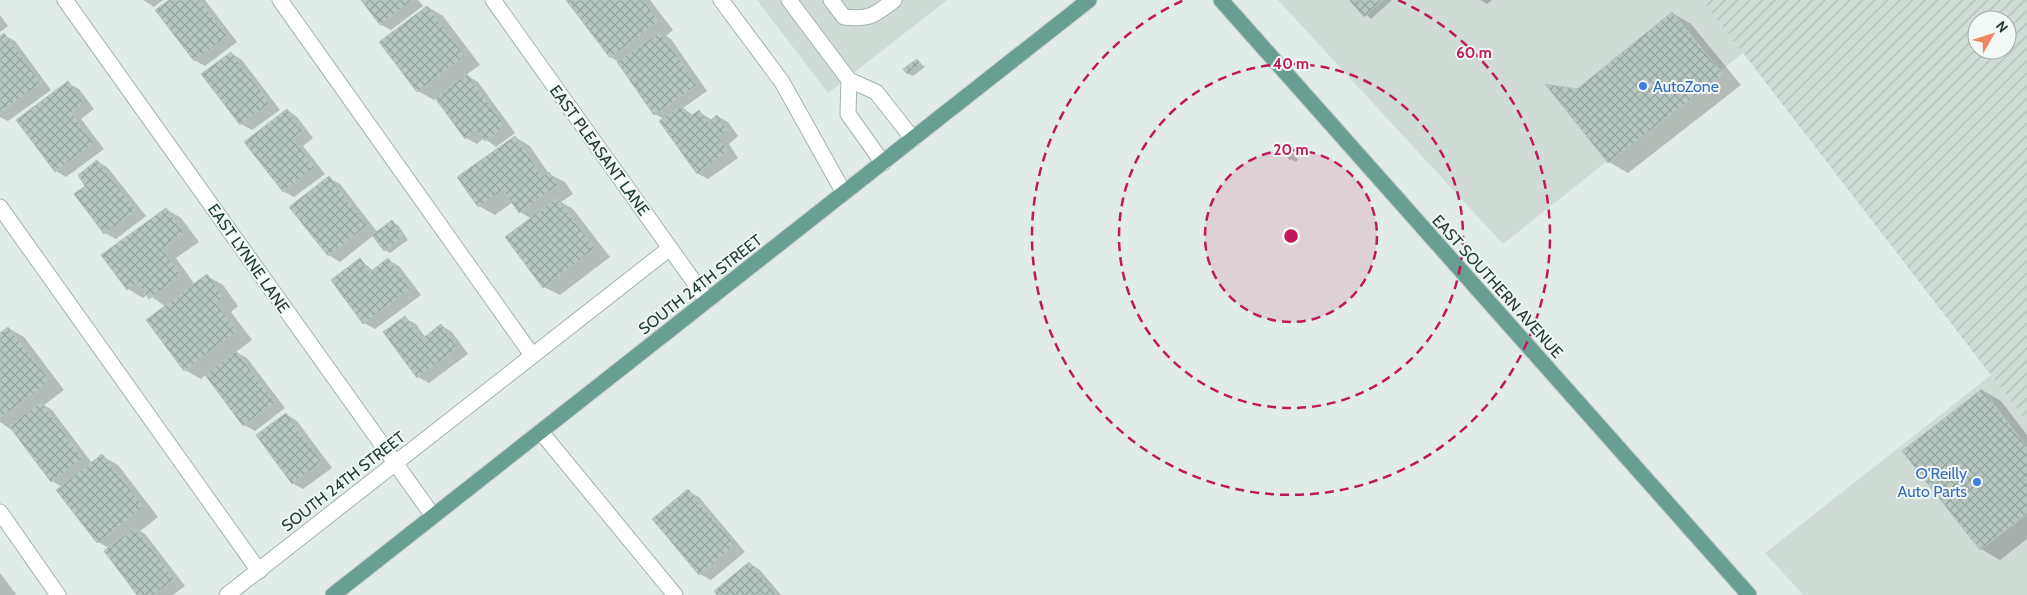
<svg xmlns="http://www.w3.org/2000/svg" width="2027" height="595" font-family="Cabin,sans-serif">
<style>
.built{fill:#d0dbd6}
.industrial{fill:url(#industrial-furrows);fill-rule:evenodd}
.shadow{fill:#0003}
.building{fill:url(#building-cross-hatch);stroke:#b4c4be}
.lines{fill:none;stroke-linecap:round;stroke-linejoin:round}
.minor-casing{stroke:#a4b3ae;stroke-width:17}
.major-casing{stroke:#c1c8c6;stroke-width:17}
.minor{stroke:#fff;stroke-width:15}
.major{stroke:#689f92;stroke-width:15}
.ring{fill:none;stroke:#c2185b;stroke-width:2.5;stroke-dasharray:9 6}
.shop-dot{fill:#3f7fe0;stroke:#f2f8f5;stroke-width:2}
.labels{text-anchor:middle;stroke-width:4;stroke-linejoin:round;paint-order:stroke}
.shop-label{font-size:16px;fill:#366cbe;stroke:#f2f8f5;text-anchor:start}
.street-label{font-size:16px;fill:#223b35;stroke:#f2f8f5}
.centre{fill:#c2185b;stroke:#f2f8f5;stroke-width:2.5}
.ring-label{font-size:15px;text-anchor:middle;font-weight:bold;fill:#c2185b;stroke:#f2f8f5;stroke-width:4;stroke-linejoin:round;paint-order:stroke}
</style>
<defs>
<pattern id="industrial-furrows" width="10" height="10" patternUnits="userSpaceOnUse" patternTransform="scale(1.25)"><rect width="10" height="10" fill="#d0dbd6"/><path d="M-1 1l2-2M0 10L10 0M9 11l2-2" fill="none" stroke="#b2bdb8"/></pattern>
<pattern id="building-cross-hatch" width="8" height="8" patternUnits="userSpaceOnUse" patternTransform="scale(1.25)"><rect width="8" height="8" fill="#b7c6c0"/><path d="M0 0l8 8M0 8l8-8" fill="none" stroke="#94a29d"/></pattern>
</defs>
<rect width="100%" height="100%" fill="#e1ebe7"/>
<!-- built -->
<g class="built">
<path d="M757,0H947L828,93Z"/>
<path d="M1278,0H1702L1743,53L1503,244Z"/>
<path d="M1991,375L2027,422V595H1803L1765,553Z"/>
</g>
<!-- industrial -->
<path class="industrial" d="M1702,0H2027V422L1743,53ZM1977,20H2007V50H1977Z"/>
<!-- shadow -->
<g class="shadow">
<path d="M143,0H163L154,7Z"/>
<path d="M171,0H205L237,42L205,66L194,60Z"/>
<path d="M362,0H418L423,6L391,30L380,24Z"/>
<path d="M567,0H650L673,30L666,36L671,39L707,91L683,108L694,116L699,112L712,120L717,116L728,122L738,136L729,144L738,158L708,179L697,173L664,119L655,114L619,62L611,57Z"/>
<path d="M1351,0H1392L1371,19Z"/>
<path d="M1480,0H1492L1487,4Z"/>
<path d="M428,7L443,16L480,65L466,75L478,82L515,133L496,147L484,138L477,144L466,138L436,98L434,100L418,91Z"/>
<path d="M1672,13L1691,24L1741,85L1628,173L1609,162L1577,90Z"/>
<path d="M0,15L8,26L0,32Z"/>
<path d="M4,35L15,41L51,90L8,121L0,117V38Z"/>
<path d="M231,53L242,60L280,110L252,130L241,124Z"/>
<path d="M917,61L925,67L913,76L907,73Z"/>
<path d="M68,83L79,89L94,109L81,119L104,149L66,177L56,171Z"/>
<path d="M287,110L297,117L313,138L303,146L325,174L294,197L283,191Z"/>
<path d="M515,137L530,146L549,174L565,182L573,194L561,202L573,209L610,257L560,295L544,287L532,219L520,212L513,202L495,215L479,206L459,177Z"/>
<path d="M1285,147L1290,150L1298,160L1296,162L1291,159Z"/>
<path d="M97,161L108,168L146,216L116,239L105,233L76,194L87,186Z"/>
<path d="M329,178L340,184L378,233L392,222L398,225L408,240L390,253L385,250L374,235L340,262L329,255L291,207Z"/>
<path d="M166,209L181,218L199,242L176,258L195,285L207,276L223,285L238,306L231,312L252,340L236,352L247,358L285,408L255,431L244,425L206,374L201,379L185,370L166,307L148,294L143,298L128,289Z"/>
<path d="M360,260L374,271L388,260L399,266L421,295L375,329L364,323Z"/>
<path d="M405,318L416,324L426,338L442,326L452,332L468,354L429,383L418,377L385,333Z"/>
<path d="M8,328L24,337L64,390L44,405L52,410L92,463L102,456L118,465L158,517L140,531L146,535L185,586L173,595H139L109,548L98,542L62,487L52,481L12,430L0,422V335Z"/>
<path d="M1982,390L2001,401L2027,435V539L2000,560L1981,549Z"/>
<path d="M286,414L297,421L332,468L303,489L292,483Z"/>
<path d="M688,491L699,497L745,552L711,580L700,574L654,519Z"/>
<path d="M749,563L760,570L781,595H718Z"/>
<path d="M0,573L16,594L15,595H0Z"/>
</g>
<!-- building -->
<g class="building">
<path d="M169,0H200L227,36L194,61L155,10Z"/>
<path d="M361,0H412L380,25Z"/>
<path d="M566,0H643L659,21L610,58Z"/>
<path d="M1349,0H1383L1364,17Z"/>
<path d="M427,6L465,56L417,92L379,42Z"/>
<path d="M1672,12L1723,74L1608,163L1545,84L1577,89Z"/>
<path d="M660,32L697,85L654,115L617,62Z"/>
<path d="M4,33L41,83L0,113V36Z"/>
<path d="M231,52L270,103L240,125L201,74Z"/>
<path d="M917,59L921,64L907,74L903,69Z"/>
<path d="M467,74L505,126L485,141L476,130L465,139L435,98Z"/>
<path d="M68,81L84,103L71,113L94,143L55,172L16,120Z"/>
<path d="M681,106L690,117L699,110L708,122L717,115L728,130L719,137L728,151L697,174L659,121Z"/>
<path d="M287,109L303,131L293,139L315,167L283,192L244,142Z"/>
<path d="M515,136L542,176L549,172L558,185L519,213L503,190L478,207L457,177Z"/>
<path d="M1284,145L1294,157L1290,160L1280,148Z"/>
<path d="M97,160L136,210L104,234L74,194L85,186L78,175Z"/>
<path d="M329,176L367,226L328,256L289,207Z"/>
<path d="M557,198L595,248L543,288L505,237Z"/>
<path d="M166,208L184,232L162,249L181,275L149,299L137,282L127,290L101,255Z"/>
<path d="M392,220L404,236L384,251L372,235Z"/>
<path d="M360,258L370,272L388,258L411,288L363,324L331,280Z"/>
<path d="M207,274L224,297L216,303L237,331L184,371L146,320Z"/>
<path d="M405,316L422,339L441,324L458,348L417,378L383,332Z"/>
<path d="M8,327L50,381L0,418V333Z"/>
<path d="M236,351L275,402L243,426L205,375Z"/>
<path d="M1982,389L2027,447V514L1980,550L1902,451Z"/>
<path d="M41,402L83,458L51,482L9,426Z"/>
<path d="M286,413L322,462L292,484L256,435Z"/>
<path d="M102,454L144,507L97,543L56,490Z"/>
<path d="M688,489L735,545L699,575L652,519Z"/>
<path d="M135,527L175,579L154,595H137L104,551Z"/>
<path d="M749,562L777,595H717L714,591Z"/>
</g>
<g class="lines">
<!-- minor casing -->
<g class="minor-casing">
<g id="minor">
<path d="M65,0L433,516"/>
<path d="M280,0L532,355"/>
<path d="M493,0L707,300"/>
<path d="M721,0L782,82L844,193"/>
<path d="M789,0L849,80L876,92L913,139"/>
<path d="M831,0L844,17C870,20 875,15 894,0"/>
<path d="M849,80L848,114L883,163"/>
<path d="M0,207L259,571"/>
<path d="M541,432L675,595"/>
<path d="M0,512L58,595"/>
<path d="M227,595L670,248"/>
</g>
</g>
<!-- major casing -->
<g class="major-casing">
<g id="major">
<path d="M1221,0L1749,595"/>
<path d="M333,595L1089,0"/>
</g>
</g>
<!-- minor -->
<use href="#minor" class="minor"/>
<!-- major -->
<use href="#major" class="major"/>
</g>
<!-- distance rings -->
<circle cx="1291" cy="236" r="86" fill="#c2185b" fill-opacity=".12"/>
<g class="ring">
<circle cx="1291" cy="236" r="86"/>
<circle cx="1291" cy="236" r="172"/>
<path d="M1398 0A259 259 0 1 1 1184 0"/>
</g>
<!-- markers -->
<g class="shop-dot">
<circle cx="1643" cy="86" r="5"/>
<circle cx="1977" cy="482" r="5"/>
</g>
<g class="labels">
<!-- shop labels -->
<g class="shop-label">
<text x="1653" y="92">AutoZone</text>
<text x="1967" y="479" text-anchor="end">O'Reilly<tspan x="1967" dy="18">Auto Parts</tspan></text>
</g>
<!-- street labels -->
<g class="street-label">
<text transform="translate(600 150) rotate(54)" y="6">EAST PLEASANT LANE</text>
<text transform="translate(249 258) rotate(55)" y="6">EAST LYNNE LANE</text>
<text transform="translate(700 284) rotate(-38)" y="6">SOUTH 24TH STREET</text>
<text transform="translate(1498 286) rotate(48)" y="6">EAST SOUTHERN AVENUE</text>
<text transform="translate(343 481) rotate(-38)" y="6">SOUTH 24TH STREET</text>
</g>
</g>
<circle cx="1291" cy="236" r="8" class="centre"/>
<g class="ring-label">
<text x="1474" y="58">60 m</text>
<text x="1291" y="69">40 m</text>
<text x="1291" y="155">20 m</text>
</g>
<!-- north arrow -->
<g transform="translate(1992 35) rotate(51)"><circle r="24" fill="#f2f8f5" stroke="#9faca8"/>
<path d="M0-4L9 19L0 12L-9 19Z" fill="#ec865e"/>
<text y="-8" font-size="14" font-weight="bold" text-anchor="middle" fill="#223b35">N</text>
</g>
</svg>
